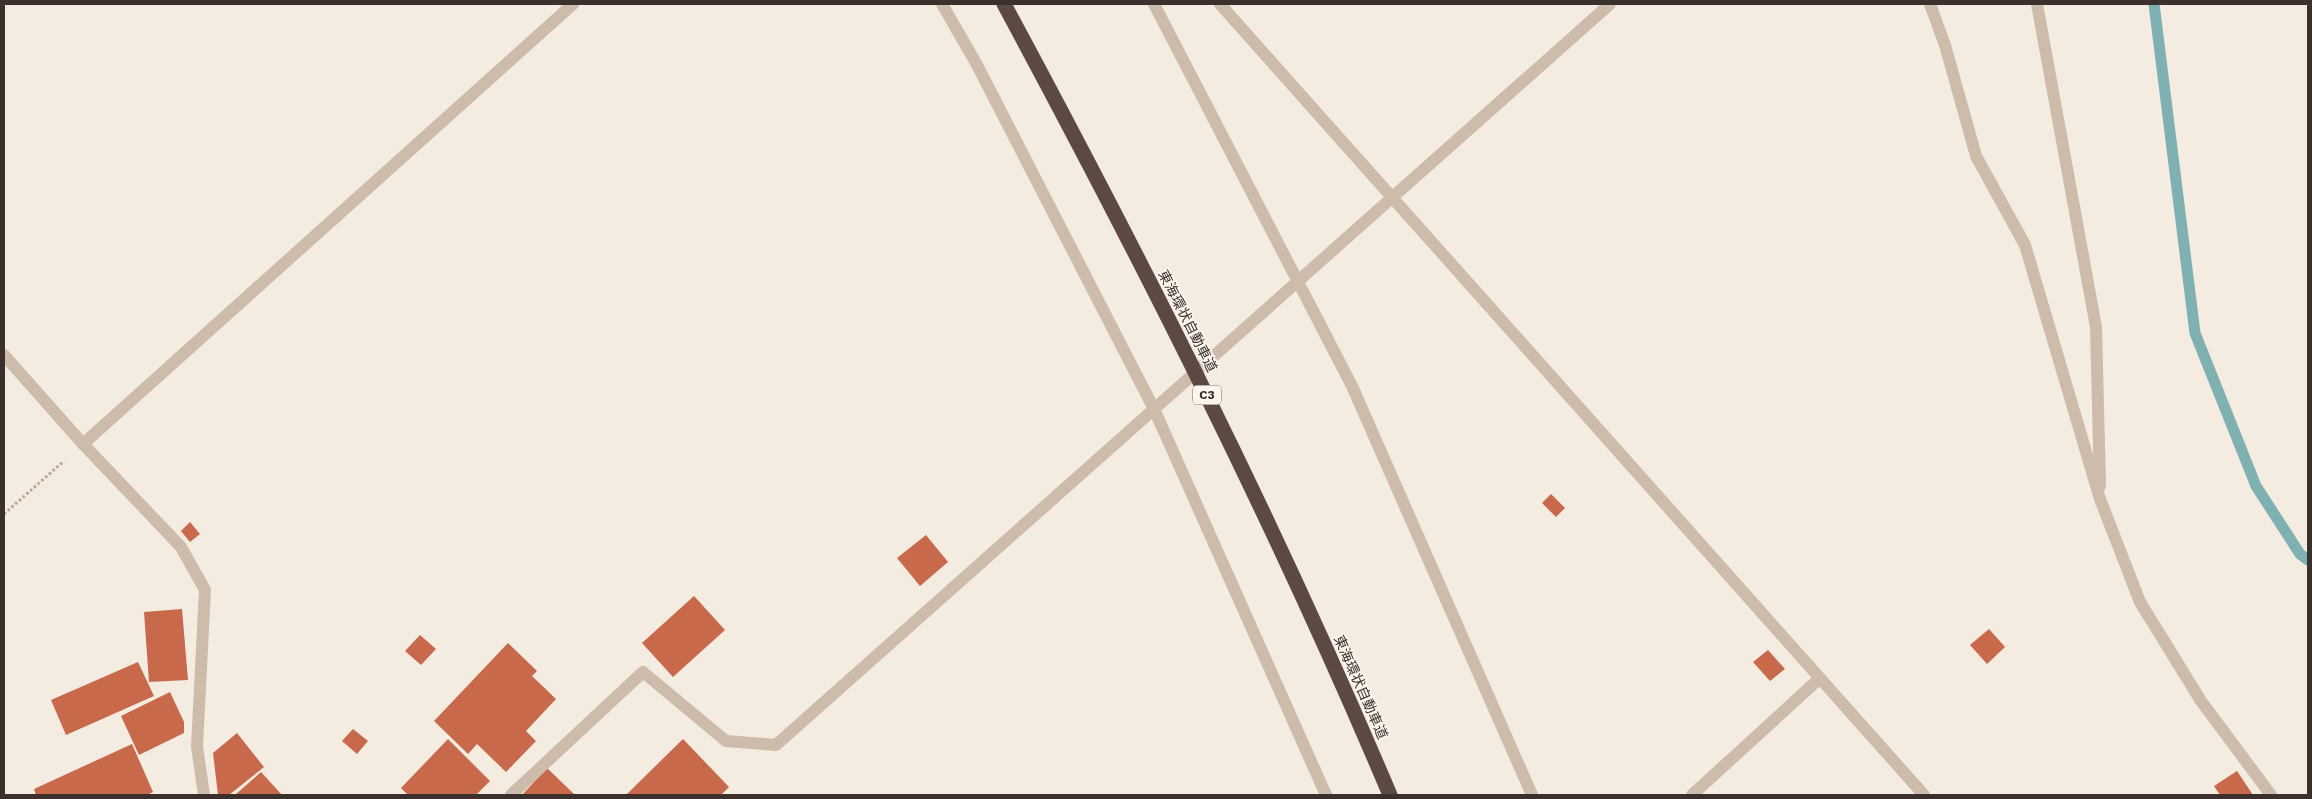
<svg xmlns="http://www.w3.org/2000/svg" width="2312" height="799" font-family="'Work Sans','Noto Sans JP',sans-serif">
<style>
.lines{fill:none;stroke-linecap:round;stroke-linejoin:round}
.stream{stroke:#7fb0b2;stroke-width:11}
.building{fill:#c8694b}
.path{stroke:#b9a596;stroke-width:3;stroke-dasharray:2.5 2.5;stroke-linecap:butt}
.minor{stroke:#cdbbac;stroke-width:12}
.highway-bridge{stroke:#5c4a42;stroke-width:15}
.labels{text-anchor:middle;stroke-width:4;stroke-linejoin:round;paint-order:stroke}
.shield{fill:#fbf5ee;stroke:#756b66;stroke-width:1}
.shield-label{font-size:12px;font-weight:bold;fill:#3b302b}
.street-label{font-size:14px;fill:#3b302b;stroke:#fbf5ee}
</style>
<rect width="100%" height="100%" fill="#f4ebe1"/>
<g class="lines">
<!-- stream -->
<path class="stream" d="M2154,4L2195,333L2256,486L2300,554L2308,560"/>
</g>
<!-- building -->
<g class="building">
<path d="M1551,494L1565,508L1556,517L1542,503Z"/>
<path d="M190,522L200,534L190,542L181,531Z"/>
<path d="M926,535L948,562L920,586L897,558Z"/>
<path d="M694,596L725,630L673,677L642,643Z"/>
<path d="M182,609L188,680L149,682L144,612Z"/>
<path d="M1989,629L2005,647L1987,664L1970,645Z"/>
<path d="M420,635L436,649L421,665L405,651Z"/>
<path d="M508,643L537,671L532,676L556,699L526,731L536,741L506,772L477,744L468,754L434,721Z"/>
<path d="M1768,650L1785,669L1770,681L1753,662Z"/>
<path d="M138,662L154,696L66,735L51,700Z"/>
<path d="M170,692L184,722V733L139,755L121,716Z"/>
<path d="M353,729L368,741L357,754L342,741Z"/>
<path d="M237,733L264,767L229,795H218L213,753Z"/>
<path d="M448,739L490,781L476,795H408L401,788Z"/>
<path d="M683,739L729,787L721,795H626Z"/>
<path d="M132,744L153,792L147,795H36L34,789Z"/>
<path d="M547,768L575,795H522Z"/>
<path d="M2237,771L2253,795H2220L2214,786Z"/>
<path d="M261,772L282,795H235Z"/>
</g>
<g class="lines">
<!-- path -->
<path class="path" d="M4,514L64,461"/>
<!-- minor -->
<g class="minor">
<path d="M942,4L976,63L1154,409L1326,795"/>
<path d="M1154,4L1352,386L1532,795"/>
<path d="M1220,4L1924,795"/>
<path d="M1930,4L1945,45L1976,156L2025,245L2100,499L2140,602L2201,701L2271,795"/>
<path d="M2037,4L2096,327L2100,486"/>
<path d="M4,355L83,444L181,547L205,590L197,746L204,795"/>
<path d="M83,444L573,4"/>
<path d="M511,795L643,672L726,741L776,745L1610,4"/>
<path d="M1692,795L1820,678"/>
</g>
<!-- highway-bridge -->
<path class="highway-bridge" d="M1004,4C1143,262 1276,525 1390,795"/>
</g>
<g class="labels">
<!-- shield labels -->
<rect class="shield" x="1193" y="385.5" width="28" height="19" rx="4"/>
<g class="shield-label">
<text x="1207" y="399">C3</text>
</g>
<!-- street labels -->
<g class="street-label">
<text transform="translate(1188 321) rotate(63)" y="5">東海環状自動車道</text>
<text transform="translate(1361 687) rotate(66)" y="5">東海環状自動車道</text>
</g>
</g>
<!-- border -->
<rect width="2312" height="799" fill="none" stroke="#3b302b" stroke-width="10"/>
</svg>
